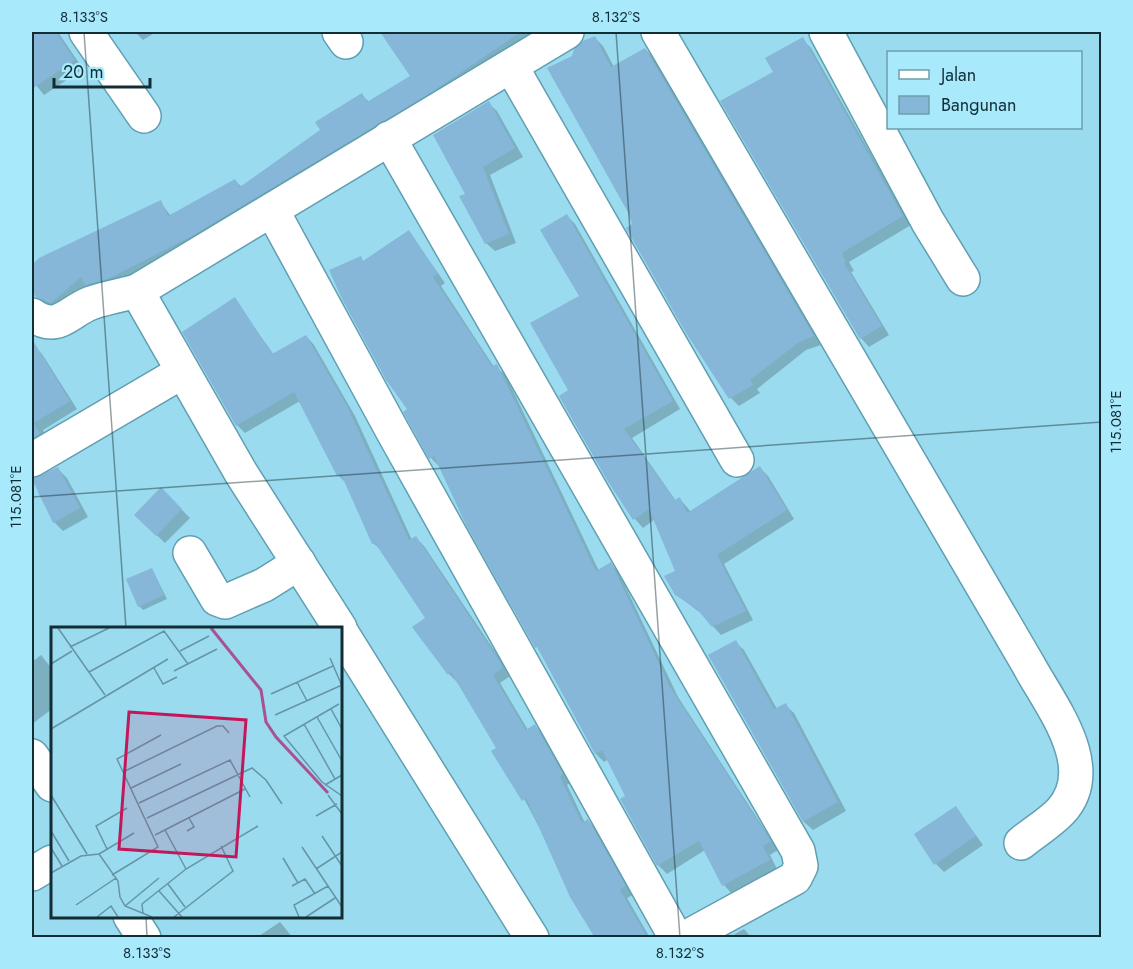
<svg xmlns="http://www.w3.org/2000/svg" width="1133" height="969" font-family="Jost,sans-serif">
<style>
.shadow{fill:#0003}
.building{fill:#86b6d8}
.lines{fill:none;stroke-linecap:round;stroke-linejoin:round}
.street-casing{stroke:#609fb2;stroke-width:36}
.street{stroke:#fff;stroke-width:33}
.ticks{fill:none;stroke:#132d35;stroke-width:1.5;stroke-opacity:0.45}
.inset-river{fill:none;stroke:#a85291;stroke-width:3}
.inset-road{fill:none;stroke:#6595a5;stroke-width:1.5}
.view{fill:#c2185b;fill-opacity:0.15;stroke:#c2185b;stroke-width:3}
.inset-edge{fill:none;stroke:#132d35;stroke-width:3}
.neatline{fill:none;stroke:#132d35;stroke-width:2}
.ticks-label{font-size:15px;text-anchor:middle;fill:#132d35}
</style>
<rect width="100%" height="100%" fill="#9bdbef"/>
<!-- shadow -->
<g class="shadow">
<path d="M34,32H58L83,69L44,95L32,80V33Z"/>
<path d="M135,32H156L143,40Z"/>
<path d="M382,32H541L200,244L94,293L88,286L60,311L46,305L32,290V267L40,259L160,202L171,216L235,181L242,187L322,130L362,95L369,102L413,77Z"/>
<path d="M595,38L603,46L614,67L645,49L653,57L821,345L806,350L757,389L760,393L739,406L731,398L549,69L574,57Z"/>
<path d="M802,39L811,48L911,225L849,262L854,271L851,272L889,335L869,347L861,338L775,73Z"/>
<path d="M488,103L497,111L523,157L490,175L516,243L495,251L486,243L468,195Z"/>
<path d="M567,216L575,224L680,409L632,438L676,501L680,499L691,512L760,468L768,476L794,519L724,564L753,620L721,635L703,615L676,594L677,572L655,519L643,528L635,519L561,396L570,390L581,297Z"/>
<path d="M409,232L445,283L441,286L494,367L505,374L599,571L611,564L619,573L678,697L778,850L770,855L777,869L732,894L724,885L705,850L667,874L659,866L622,800L627,797L609,759L604,762L596,754L439,466L431,458L410,410L360,258L364,262Z"/>
<path d="M234,299L274,355L306,336L314,345L355,416L412,540L416,538L424,546L508,671L510,676L500,683L528,730L535,726L543,734L570,783L567,785L585,823L588,821L596,829L633,895L627,898L650,938H597L498,749L457,682L449,674L427,618L382,551L373,543L347,484L338,475L300,401L245,433L237,425Z"/>
<path d="M34,346L42,354L77,409L43,430L49,441L32,453V348Z"/>
<path d="M59,470L67,478L88,517L63,531L54,522L38,492Z"/>
<path d="M161,489L190,518L165,543L136,515Z"/>
<path d="M152,569L167,599L143,610L139,606Z"/>
<path d="M735,642L744,650L777,709L785,705L794,713L846,811L813,830L804,822L710,656Z"/>
<path d="M41,655L52,669V709L32,724V662Z"/>
<path d="M956,808L983,845L944,872L936,864Z"/>
<path d="M280,922L293,938H256Z"/>
<path d="M744,929L752,938H728Z"/>
</g>
<!-- building -->
<g class="building">
<path d="M32,32H56L75,60L32,89Z"/>
<path d="M380,32H521L432,92L192,236L108,279L85,285L81,277L51,303L36,297L32,292V265L39,258L161,200L168,216L235,179L240,187L320,130L315,122L362,93L367,102L410,76Z"/>
<path d="M595,36L611,67L645,48L814,336L798,343L750,380L753,385L729,399L686,333L626,228L632,224L628,212L547,68L572,56L574,49L583,41Z"/>
<path d="M803,37L903,216L842,253L846,262L844,263L882,326L860,339L720,101L773,72L765,58Z"/>
<path d="M489,101L515,148L483,167L509,234L485,244L459,196L465,194L433,135Z"/>
<path d="M567,214L673,401L624,429L675,500L680,497L687,513L760,466L787,510L717,555L746,611L712,627L697,609L675,595L664,576L675,571L649,509L633,520L607,480L559,396L568,390L530,323L579,296L540,230Z"/>
<path d="M409,230L438,274L433,277L492,366L497,364L596,571L611,562L670,687L771,841L763,846L770,860L722,886L699,841L657,866L620,799L625,796L602,750L595,754L537,647L535,648L466,525L434,456L429,459L403,412L407,409L386,380L342,299L329,270L361,256L363,261Z"/>
<path d="M235,297L272,354L306,335L347,406L409,540L416,536L500,662L503,668L493,675L526,730L535,724L563,774L560,777L582,823L588,819L626,886L620,890L648,938H595L570,897L526,798L522,801L491,751L496,748L451,672L448,675L412,627L425,618L375,543L372,544L341,474L337,476L294,392L236,426L182,332Z"/>
<path d="M32,339L70,401L34,423L40,434L32,439Z"/>
<path d="M58,467L80,508L53,523L32,479Z"/>
<path d="M161,487L182,509L156,536L134,515Z"/>
<path d="M152,568L164,595L138,607L126,579Z"/>
<path d="M736,640L774,709L786,703L838,802L803,822L708,655Z"/>
<path d="M956,806L976,836L934,865L914,834Z"/>
</g>
<g class="lines">
<!-- street casing -->
<g class="street-casing">
<g id="street">
<path d="M86,32L144,116"/>
<path d="M339,32L346,42"/>
<path d="M658,32L1028,664C1050,705 1101,767 1061,811C1050,823 1034,832 1021,843"/>
<path d="M826,32L928,222L963,279"/>
<path d="M511,66L737,460"/>
<path d="M389,138L798,851L801,866L795,878L685,938"/>
<path d="M272,210L393,432L676,938"/>
<path d="M137,291L241,473L340,628"/>
<path d="M32,315C59,333 67,312 91,303C105,298 122,295 137,291L567,32"/>
<path d="M32,460L182,372"/>
<path d="M190,553L217,599L225,602L264,585L299,563"/>
<path d="M340,630L532,938"/>
<path d="M32,756L52,785"/>
<path d="M32,874L52,862"/>
<path d="M130,916L144,938"/>
</g>
</g>
<!-- street -->
<use href="#street" class="street"/>
</g>
<!-- ticks -->
<path class="ticks" d="M84,32L126,628M616,32L680,938M32,497L1102,422M146,916L147,938"/>
<!-- overview -->
<g transform="translate(51 627)">
<rect width="291" height="291" fill="#9bdbef"/>
<path class="inset-river" d="M160,1L210,63L215,95L225,110L277,166"/>
<path class="inset-road" d="M7,1L54,68M19,20L58,1M129,24L158,9M279,31L291,59M0,37L21,24M103,41L112,57L126,50M123,44L166,22M38,45L113,4L137,37M246,55L256,74M220,67L282,39M288,77L233,109L271,155L291,169M280,82L291,102M224,88L291,58M266,90L291,134M253,97L284,152M0,102L117,32M72,145L166,99H172L178,106M274,158L291,148M80,161L130,137M0,168L36,227M277,168L291,187M88,176L179,133L199,170M265,189L286,177M96,191L201,141L215,153L231,177M114,203L135,242M0,204L18,234M136,204L143,200L138,191M104,208L194,162M271,209L291,239M251,220L291,280M0,221L11,239M56,222L45,199L76,181M48,227L67,254L69,270L74,279L101,290M48,227L83,206M232,231L247,256M265,242L291,225M0,246L30,229L48,227M61,248L107,220L66,132L110,108M117,257L134,280M241,259L254,252L264,267M108,264L131,290M25,278L65,251M74,279L108,251M92,287L91,277L135,242L207,199M46,290L60,279L67,290M123,290L182,244L170,219M248,290L243,278L277,259M255,290L284,271"/>
<path class="view" d="M78,85L195,93L185,230L68,222Z"/>
<rect width="291" height="291" class="inset-edge"/>
</g>
<!-- border -->
<rect width="1133" height="969" fill="none" stroke="#a8e9fc" stroke-width="66"/>
<!-- legend -->
<rect x="887" y="51" width="195" height="78" fill="#a8e9fc" stroke="#6c9eac" stroke-width="1.5"/>
<rect x="899" y="70" width="30" height="9" fill="#ffffff" stroke="#6c9eac" stroke-width="1.5"/>
<text x="941" y="81" font-size="18" fill="#132d35">Jalan</text>
<rect x="899" y="96" width="30" height="18" fill="#86b6d8" stroke="#6c9eac" stroke-width="1.5"/>
<text x="941" y="111" font-size="18" fill="#132d35">Bangunan</text>
<!-- scale -->
<path d="M54 78v9h96v-9" fill="none" stroke="#132d35" stroke-width="3"/>
<text x="63" y="78" font-size="18" fill="#132d35" stroke="#a8e9fc" stroke-width="4.5" paint-order="stroke">20 m</text>
<rect x="33" y="33" width="1067" height="903" class="neatline"/>
<g class="ticks-label">
<text x="84" y="22">8.133°S</text>
<text x="616" y="22">8.132°S</text>
<text transform="translate(1116 422) rotate(-90)" y="5">115.081°E</text>
<text transform="translate(16 497) rotate(-90)" y="5">115.081°E</text>
<text x="147" y="958">8.133°S</text>
<text x="680" y="958">8.132°S</text>
</g>
</svg>
